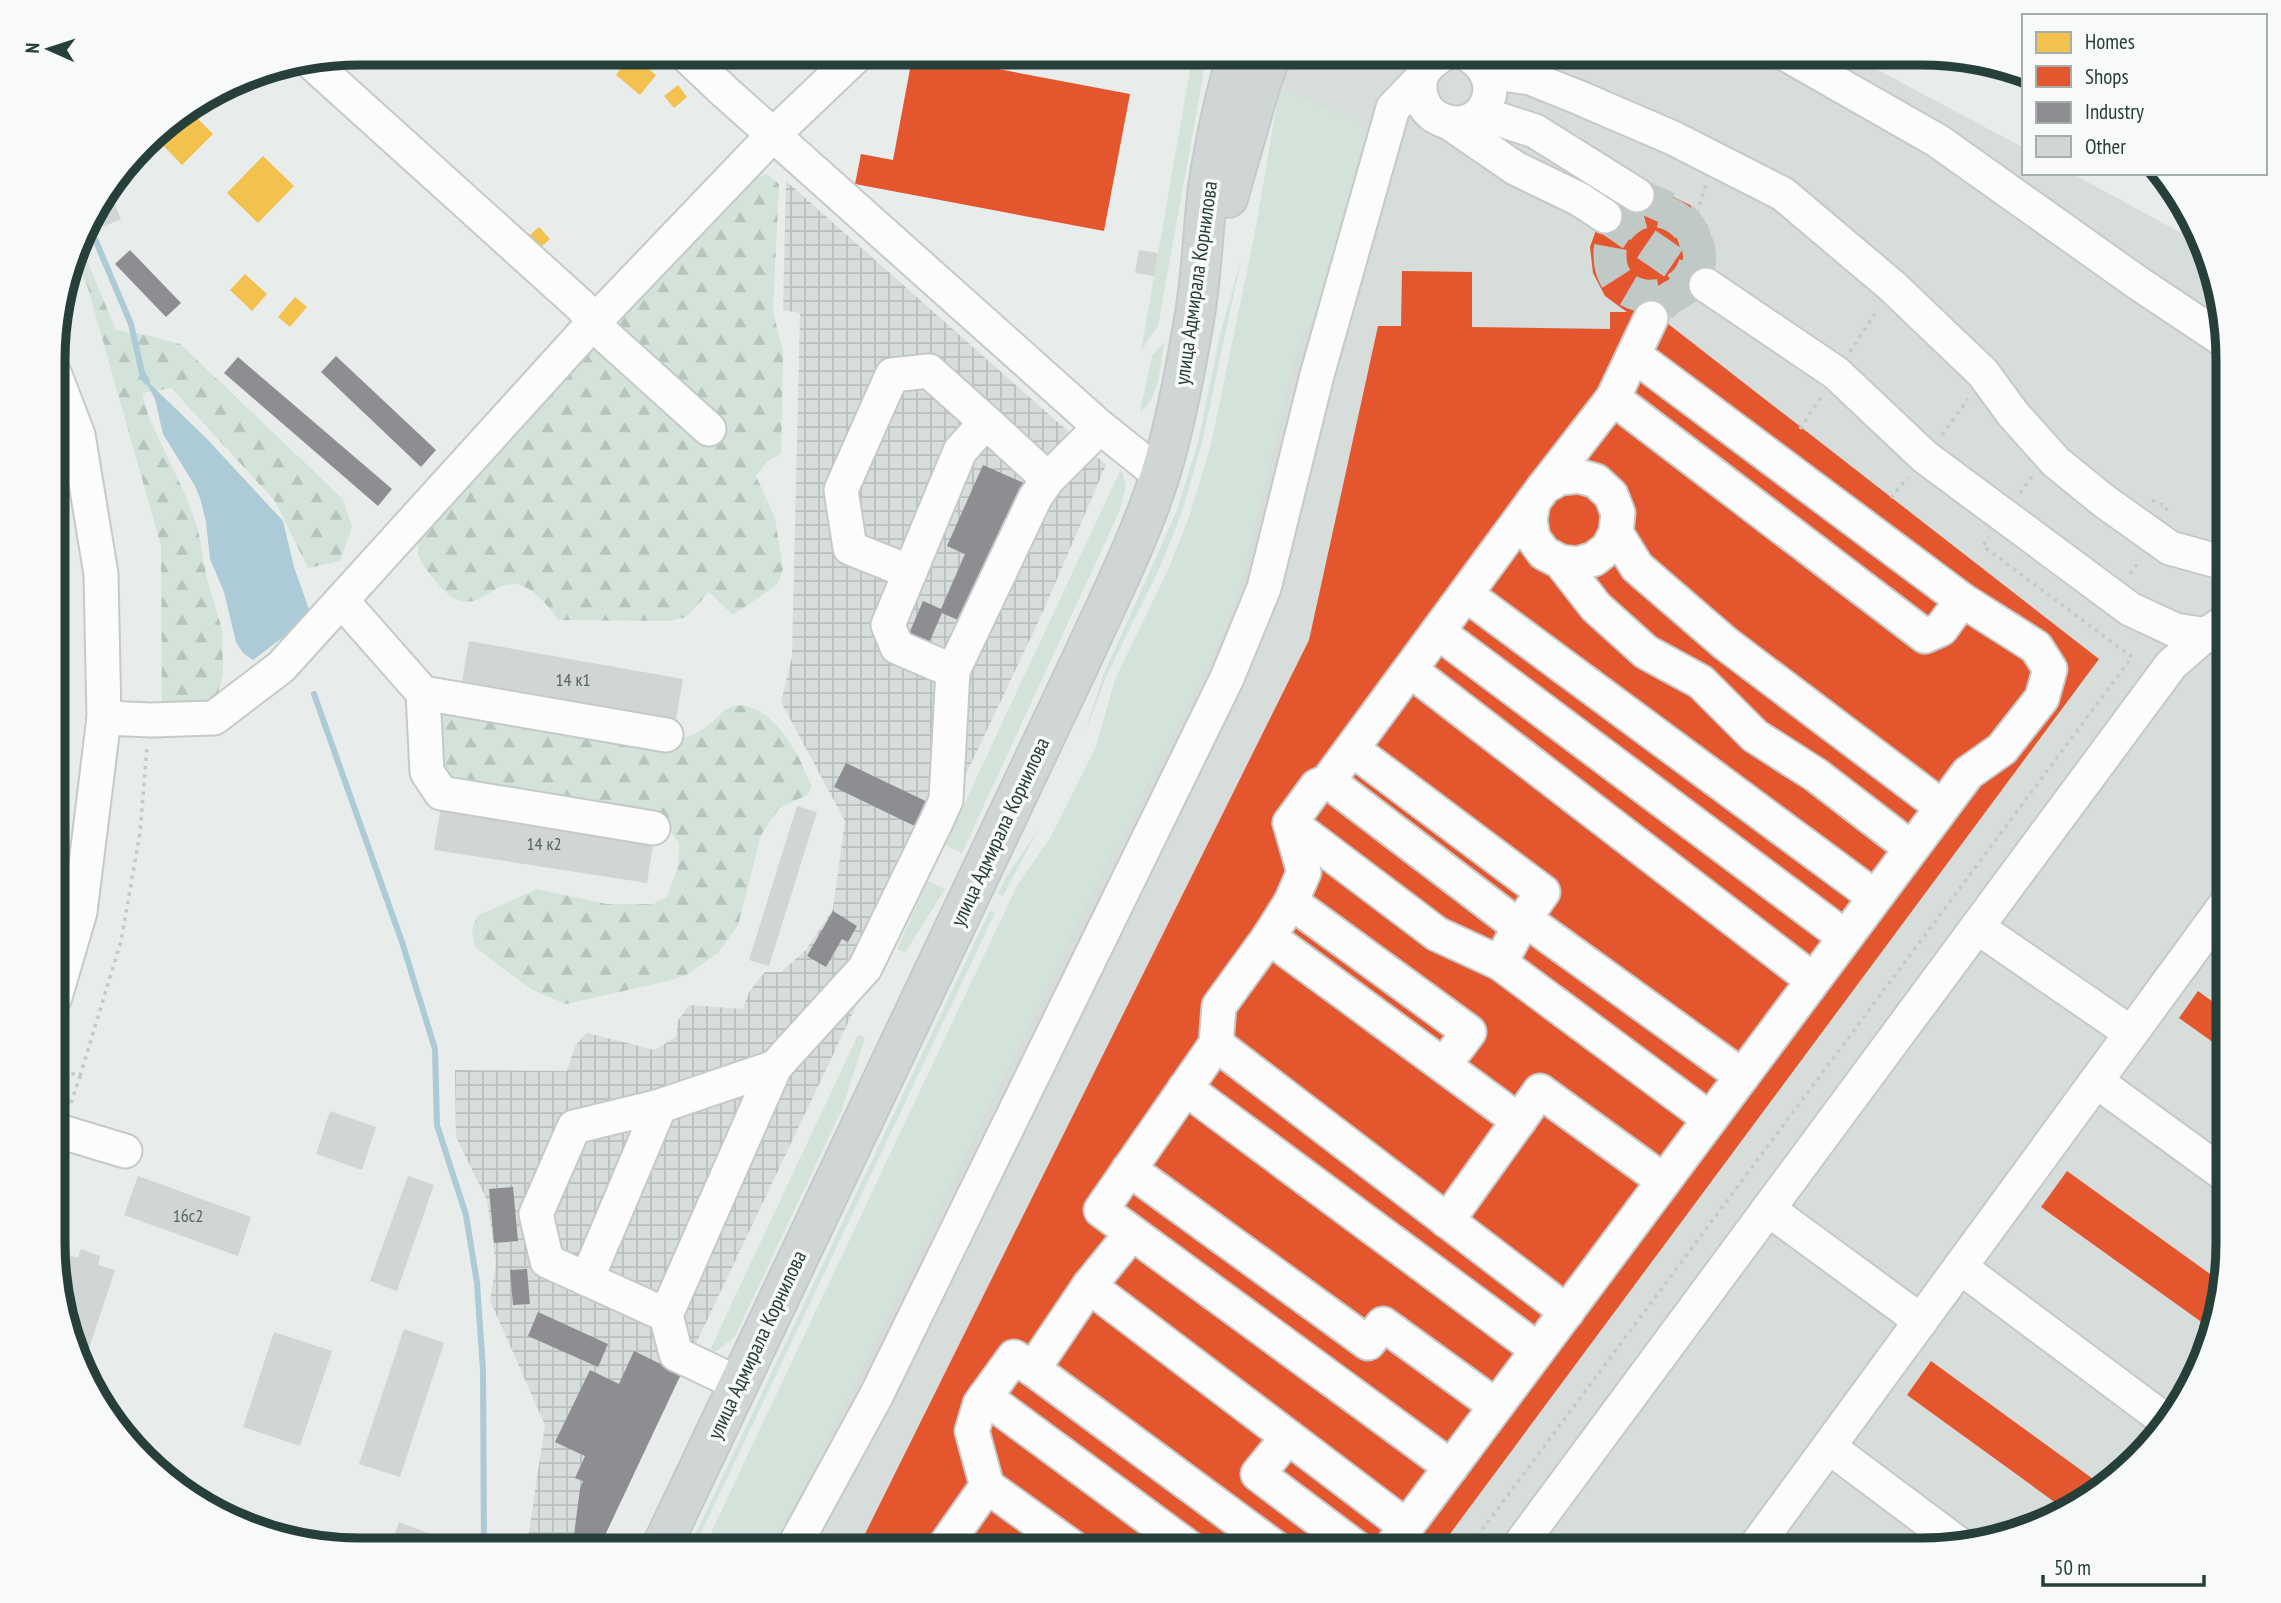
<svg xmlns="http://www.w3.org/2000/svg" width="2281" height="1603" font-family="'PT Sans Narrow',sans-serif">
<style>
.built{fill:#d7dddb}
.industrial{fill:url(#industrial-grid)}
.grass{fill:#d3e3da}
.forest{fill:url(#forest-firs)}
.water{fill:#adcbd6}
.homes{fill:#f2c14e}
.shops{fill:#e4572e}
.industry{fill:#8d8d92}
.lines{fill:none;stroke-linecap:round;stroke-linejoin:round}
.stream{stroke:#adcbd6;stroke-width:6}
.building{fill:#d1d5d3}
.minor-tunnel{stroke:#c1c9c7;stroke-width:33;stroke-dasharray:33 17;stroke-linecap:butt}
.minor-casing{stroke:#c5c9c8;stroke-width:37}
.major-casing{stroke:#c4cac9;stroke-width:42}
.path{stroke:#c3cbca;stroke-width:3.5;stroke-dasharray:3.5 5;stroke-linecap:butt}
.minor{stroke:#fcfcfc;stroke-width:33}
.major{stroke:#d0d6d5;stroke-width:38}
.labels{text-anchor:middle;stroke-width:7;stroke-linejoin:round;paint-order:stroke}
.number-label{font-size:18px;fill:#526562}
.street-label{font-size:21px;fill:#273f3b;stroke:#f7faf9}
.rim{fill:none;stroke:#273f3b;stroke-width:9}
</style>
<defs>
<pattern id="industrial-grid" width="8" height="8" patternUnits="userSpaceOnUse" patternTransform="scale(1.75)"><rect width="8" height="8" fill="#d7dddb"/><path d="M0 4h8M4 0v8" fill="none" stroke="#b9bfbd"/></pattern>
<pattern id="forest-firs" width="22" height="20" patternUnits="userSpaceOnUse" patternTransform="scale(1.75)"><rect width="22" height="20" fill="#d3e3da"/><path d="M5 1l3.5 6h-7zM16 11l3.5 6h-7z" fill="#b5c4bc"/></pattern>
</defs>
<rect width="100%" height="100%" fill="#e8ecea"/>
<!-- built -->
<path class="built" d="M1293,53H1343L1354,56L1364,53H1846L2024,148V173H2071L2198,242L2228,340V1263L2212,1343L2165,1430L2058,1519L1922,1550H703L1018,884L1051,837L1096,747L1115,680L1169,568L1190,515L1211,445L1254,238L1280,88Z"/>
<!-- industrial -->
<path class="industrial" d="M786,181L1106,465L1042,614L598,1550H518L528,1538L545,1425L490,1300L496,1264L487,1200L456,1137L455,1070L567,1071L575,1046L587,1033L655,1050L676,1037L678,1021L689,1005L743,1009L749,992L765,972H781L806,950L833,909L845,821L781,702L792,657L800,313L783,310Z"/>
<!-- grass -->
<g class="grass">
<path d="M1193,53H1207L1158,326L1141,351Z"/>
<path d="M1280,88L1354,121L1364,133L1368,144L1322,313L1300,335L1241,585L1214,654L1084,910L773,1550H703L1018,884L1051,837L1096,747L1115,680L1169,568L1190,515L1211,445L1254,238Z"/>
<path d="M1242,256L1202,443L1182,512L1161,565L1106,677L1084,736L1103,676L1177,510L1198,442L1220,335Z"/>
<path d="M1164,343C1160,366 1160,397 1140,412L1152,356Z"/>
<path d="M1121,469L1126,485L1120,510L962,853L945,845Z"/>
<path d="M1038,830L1003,896L998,894L1006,877Z"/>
<path d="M928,881L945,889L905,953L897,949Z"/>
<path d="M990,910L995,913L693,1550L696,1533Z"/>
<path d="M858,1035L865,1038L842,1109L735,1336L717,1351L709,1352Z"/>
</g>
<!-- forest -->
<g class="forest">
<path d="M767,174L779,184L773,312L783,351L781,453L767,462L756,476L775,518L783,569L777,585L733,615L709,592L686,617L668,621L559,620C549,608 538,592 523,586C490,572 476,634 433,578C419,561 415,556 420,534L750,180Z"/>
<path d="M79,241L116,330L151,336L180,344L343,499L352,527L340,561L308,568L275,501L171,388L142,393L149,418L185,494L198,529L207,579L222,629L223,674L215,703L162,713L161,546L88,288L74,256Z"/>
<path d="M436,705L655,743C673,740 691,739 706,727C713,722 720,713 727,709C755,694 783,730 795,751C802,762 805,774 812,786L807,795L779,808L761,835L738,925L718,953L688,974L672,980L566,1004L532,990L475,947L472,931L477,916L537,889L607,904H653L667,897L678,866L679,843L663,821L443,784Z"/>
</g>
<!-- water -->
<path class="water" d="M143,377L207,439L283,521L294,567L310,612L303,622L253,660L243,653L236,642L224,592L210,559L206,522L200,498L195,486L163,434L155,399Z"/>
<!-- homes -->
<g class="homes">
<path d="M631,55L656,75L640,95L616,75Z"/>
<path d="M678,85L687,97L674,108L664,96Z"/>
<path d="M188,109L213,134L182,165L157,139Z"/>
<path d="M263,156L294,186L258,223L227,193Z"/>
<path d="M539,227L550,239L534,253L523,241Z"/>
<path d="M245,274L267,294L252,311L230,290Z"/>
<path d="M295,297L307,307L290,327L278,317Z"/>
</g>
<!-- shops -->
<g class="shops">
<path d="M913,53L1130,94L1104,231L855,184L861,154L893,160Z"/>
<path d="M1641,193L1667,194L1690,205L1707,225L1715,249L1712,275L1698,298L1677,313L1658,316L2099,659L1438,1550H857L1309,640L1378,326H1401L1402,271L1472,272V327L1610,329V312H1627L1605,296L1593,273L1590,247L1599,222L1616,203Z"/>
<path d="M2198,991L2228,1013V1053L2179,1018Z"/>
<path d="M2067,1171L2224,1284L2214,1331L2041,1207Z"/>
<path d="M1931,1361L2100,1484L2067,1511L1907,1395Z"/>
</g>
<!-- industry -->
<g class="industry">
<path d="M130,250L181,303L166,317L115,264Z"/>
<path d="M336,356L436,450L421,467L321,372Z"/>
<path d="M238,357L392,489L378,506L224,373Z"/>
<path d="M983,465L1026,484L965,623L942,613L928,645L908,636L923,601L941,609L965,554L947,546Z"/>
<path d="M846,763L938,807L927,832L834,787Z"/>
<path d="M833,911L857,926L848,942L842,939L826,967L807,956Z"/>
<path d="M513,1187L518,1241L494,1243L489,1189Z"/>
<path d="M527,1269L530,1304L513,1305L510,1270Z"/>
<path d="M538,1312L608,1344L598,1367L528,1336Z"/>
<path d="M634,1351L681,1374L598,1550H572L580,1489L583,1481L575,1478L585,1456L555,1442L590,1370L619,1384Z"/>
</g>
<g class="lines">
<!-- stream -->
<g class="stream">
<path d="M87,220L131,324L143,377L147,382"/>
<path d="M314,694L402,942L435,1049L437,1125L466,1215L477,1283L483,1370L484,1550"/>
</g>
</g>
<!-- building -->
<g class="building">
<path d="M109,191L121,219L103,227L95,209Z"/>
<path d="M1139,250L1158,253L1154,276L1135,273Z"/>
<path d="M469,641L683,679L676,719L462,681Z"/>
<path d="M441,805L654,838L647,883L434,850Z"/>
<path d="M797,806L817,812L769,966L749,960Z"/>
<path d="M330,1111L376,1127L362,1170L316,1154Z"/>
<path d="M138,1176L251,1217L238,1256L124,1215Z"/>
<path d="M408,1176L434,1185L397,1291L370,1281Z"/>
<path d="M81,1249L100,1256L98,1265L115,1270L83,1366L55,1283V1261L58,1252L78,1258Z"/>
<path d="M404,1329L444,1343L400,1477L359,1464Z"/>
<path d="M274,1332L332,1351L300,1446L243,1427Z"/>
<path d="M399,1522L434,1535L429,1550H389Z"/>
<path d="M324,1541L347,1550L322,1546Z"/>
</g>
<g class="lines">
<!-- minor-tunnel -->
<g class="minor-tunnel">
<path d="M1637,195C1651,201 1668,207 1680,216C1688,223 1694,233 1696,244C1705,305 1611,317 1610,256C1609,244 1615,231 1624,223C1662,186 1722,240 1691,283C1685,291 1677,293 1670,298C1663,303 1657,311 1651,318"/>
<path d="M1605,216L1706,285"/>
</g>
<!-- minor casing -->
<g class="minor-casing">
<g id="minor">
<path d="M684,53L724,91L1100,427L1160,475"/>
<path d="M1445,53C1430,62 1418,72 1420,91C1422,105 1429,115 1442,120C1484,137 1513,78 1465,53"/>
<path d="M1784,53L1938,141L2138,283L2228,343"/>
<path d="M311,62L581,306L607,337L709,429"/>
<path d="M1488,72L1530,78L1580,98L1673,138L1783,194L1892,286L1983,373L2013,414L2056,462L2104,501L2170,548L2228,564"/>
<path d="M1470,121L1501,120L1535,131L1637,195"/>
<path d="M1451,124L1515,168L1579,199L1605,216"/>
<path d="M1706,285L1836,373L1925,457L2130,609L2175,630L2221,637"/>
<path d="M55,375L78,435L101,574L104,718L80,912L55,997"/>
<path d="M1613,398L1925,636L1941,629L1962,600L1634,355"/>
<path d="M1544,487L1613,398L1651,318"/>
<path d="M1616,533L1637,567L1725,643L1942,807"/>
<path d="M1561,562L1578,564L1594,559L1608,548L1616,533L1618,513L1611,495L1596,481L1579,476L1560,478L1544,487L1533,502L1530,520L1533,538L1544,553L1561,562L1596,607L1646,652L1701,682L1755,736L1816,775L1911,848"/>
<path d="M910,572L850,548L841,490L892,375L929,371L986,422"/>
<path d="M1467,595L1875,897"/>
<path d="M342,601L423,693L666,735"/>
<path d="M1438,632L1845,937"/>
<path d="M1410,670L1813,980"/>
<path d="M953,671L897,647L888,625L960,451L986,422L1048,479"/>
<path d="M423,693L427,772L441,793L653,828"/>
<path d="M104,718L151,720L214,718L281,667L594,322L773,135L859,53"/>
<path d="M1352,749L1543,892L1522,922L1500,963L1710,1119"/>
<path d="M1328,781L1509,919L1533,925L1742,1076"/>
<path d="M1290,823L1304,872L1291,902L1269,937L1219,1006L1216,1044L1101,1210L1451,1467"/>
<path d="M1291,902L1469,1032L1444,1065"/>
<path d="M1977,927L2131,1033"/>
<path d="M1269,937L1519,1121"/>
<path d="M1500,963L1437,934L1290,823L1317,786L1328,781L1533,502"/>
<path d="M1216,1044L1567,1312"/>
<path d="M2096,1081L2228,1177"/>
<path d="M1185,1088L1538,1350"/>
<path d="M660,1106L574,1127L536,1214L547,1261L666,1315"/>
<path d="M55,1126L62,1132L125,1151"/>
<path d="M1129,1169L1368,1343L1383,1324L1496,1406"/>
<path d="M1768,1209L1921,1321"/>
<path d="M1447,1221L1540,1091L1664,1181"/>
<path d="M1960,1267L2169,1423"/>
<path d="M587,1279L660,1106L775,1067"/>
<path d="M1089,1286L1132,1233"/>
<path d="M739,1384L676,1354L666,1315L775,1067L865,968L936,822L946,800L953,671L1035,498L1048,479L1100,427"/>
<path d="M985,1397L1192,1550"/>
<path d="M1288,1437L1258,1474L1359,1550"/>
<path d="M1829,1447L1956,1542"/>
<path d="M987,1486L1076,1550"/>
<path d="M792,1550L876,1396L1227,678L1264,588L1317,375L1393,108L1419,81"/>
<path d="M942,1550L987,1486L972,1431L980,1404L1014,1357L1033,1369"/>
<path d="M1278,1550L1033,1369L1089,1286L1407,1527"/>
<path d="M1389,1550L1968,773L2002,749L2042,698L2050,669L2036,647L1962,600"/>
<path d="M1516,1550L2171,665L2205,635L2228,620"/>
<path d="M1753,1550L2228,901"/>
</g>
</g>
<!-- major casing -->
<g class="major-casing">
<g id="major">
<path d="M1228,198L1261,83L1272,53"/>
<path d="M660,1550L1079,665C1107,603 1139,541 1160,475C1176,423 1186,368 1195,314C1202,272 1203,229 1208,187C1215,142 1224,97 1238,53"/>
</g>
</g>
<!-- path -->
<g class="path">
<path d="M1697,213L1706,184"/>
<path d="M1850,352L1878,309"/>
<path d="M1800,429L1821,397"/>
<path d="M1942,435L1968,399"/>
<path d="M2020,493L2032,477"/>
<path d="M1891,498L1908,477"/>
<path d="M2152,500L2167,507L2164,514"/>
<path d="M2130,574L2140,560"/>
<path d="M55,646V723"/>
<path d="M55,1069L80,1076L70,1106"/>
<path d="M80,1076L121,941L140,833L147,747"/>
<path d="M1467,1550L2132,657L1983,546L1989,537"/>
</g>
<!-- minor -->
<use href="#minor" class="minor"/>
<!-- major -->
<use href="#major" class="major"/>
</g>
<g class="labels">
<!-- number labels -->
<g class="number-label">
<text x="573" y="686">14 к1</text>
<text x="544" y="850">14 к2</text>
<text x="188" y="1222">16с2</text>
</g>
<!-- street labels -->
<g class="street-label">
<text transform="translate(1196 283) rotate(-82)" y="7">улица Адмирала Корнилова</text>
<text transform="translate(1000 832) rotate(-65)" y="7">улица Адмирала Корнилова</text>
<text transform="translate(757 1345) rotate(-65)" y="7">улица Адмирала Корнилова</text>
</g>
</g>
<!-- crop -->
<path d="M0 0H2281V1603H0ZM360 65H1921A295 295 0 0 1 2216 360V1243A295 295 0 0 1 1921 1538H360A295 295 0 0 1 65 1243V360A295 295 0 0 1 360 65Z" fill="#f7faf9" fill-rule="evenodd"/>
<path class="rim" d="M360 65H1921A295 295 0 0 1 2216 360V1243A295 295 0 0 1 1921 1538H360A295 295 0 0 1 65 1243V360A295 295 0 0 1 360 65Z"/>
<!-- legend -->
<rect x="2022" y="14" width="245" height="161" fill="#f7faf9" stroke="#a4afad" stroke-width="2"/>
<rect x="2036" y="32" width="35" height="21" fill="#f2c14e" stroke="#a4afad" stroke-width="2"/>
<text x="2085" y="49" font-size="21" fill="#273f3b">Homes</text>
<rect x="2036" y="66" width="35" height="21" fill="#e4572e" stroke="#a4afad" stroke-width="2"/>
<text x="2085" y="84" font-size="21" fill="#273f3b">Shops</text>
<rect x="2036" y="102" width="35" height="21" fill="#8d8d92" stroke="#a4afad" stroke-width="2"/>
<text x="2085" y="119" font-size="21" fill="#273f3b">Industry</text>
<rect x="2036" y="136" width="35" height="21" fill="#d1d5d3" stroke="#a4afad" stroke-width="2"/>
<text x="2085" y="154" font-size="21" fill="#273f3b">Other</text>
<!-- north arrow -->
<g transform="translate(49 49) rotate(273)" stroke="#f7faf9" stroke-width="5" paint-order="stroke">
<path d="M0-5L12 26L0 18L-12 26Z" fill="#273f3b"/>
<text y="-10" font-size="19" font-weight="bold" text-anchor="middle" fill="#273f3b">N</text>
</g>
<!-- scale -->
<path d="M2043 1575v10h161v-10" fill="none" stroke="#273f3b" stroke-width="3.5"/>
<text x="2054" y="1575" font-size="21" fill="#273f3b" stroke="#f7faf9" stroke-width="5" paint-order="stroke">50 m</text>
</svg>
